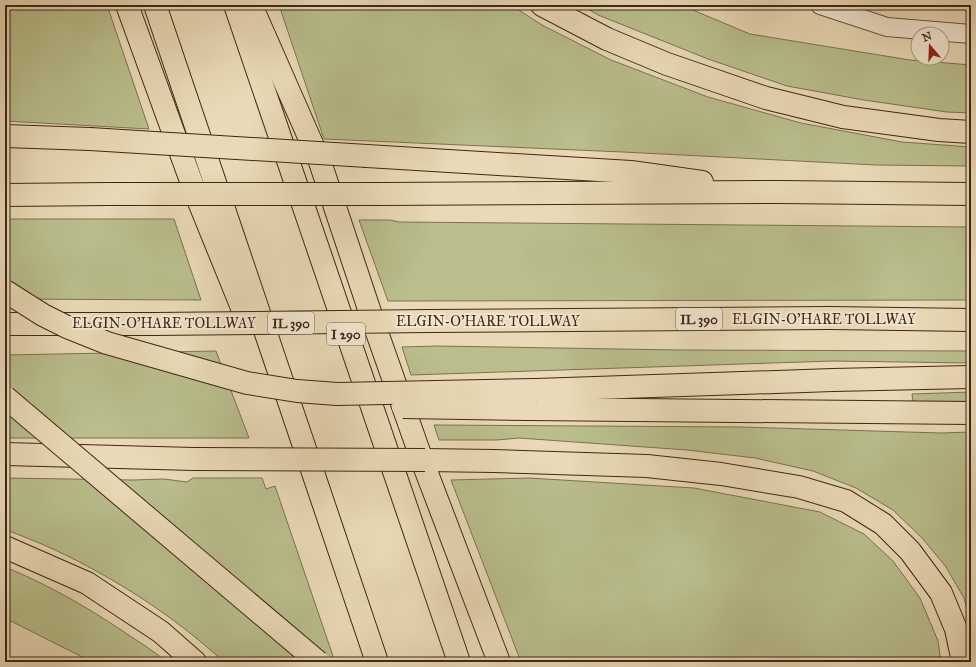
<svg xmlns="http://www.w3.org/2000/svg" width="976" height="667" font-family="'IM FELL Great Primer',serif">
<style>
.green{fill:#b9be8c;stroke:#7c7252}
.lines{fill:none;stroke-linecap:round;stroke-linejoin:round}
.minor-casing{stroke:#6a543f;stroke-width:20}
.highway-casing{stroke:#3f2717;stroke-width:24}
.minor{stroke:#f1e6d0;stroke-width:18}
.highway{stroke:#e9d9b6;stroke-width:22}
.highway-bridge-casing{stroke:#3f2717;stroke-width:24;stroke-linecap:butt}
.highway-bridge{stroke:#e9d9b6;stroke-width:22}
.labels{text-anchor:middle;stroke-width:4;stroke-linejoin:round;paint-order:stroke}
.shield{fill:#f1e6d0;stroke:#74604e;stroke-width:1}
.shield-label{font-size:13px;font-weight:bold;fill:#3f2717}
.street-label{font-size:14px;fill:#3f2717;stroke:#f1e6d0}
</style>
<rect width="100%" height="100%" fill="#e9d9b6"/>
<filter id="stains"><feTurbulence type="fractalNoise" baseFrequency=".005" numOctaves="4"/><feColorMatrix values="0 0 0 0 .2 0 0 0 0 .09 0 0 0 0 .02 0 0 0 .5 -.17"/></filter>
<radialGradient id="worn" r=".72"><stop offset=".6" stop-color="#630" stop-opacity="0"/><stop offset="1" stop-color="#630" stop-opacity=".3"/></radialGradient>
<!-- green -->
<g class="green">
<path d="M5,5H107L149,129L5,121Z"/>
<path d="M279,5H511L542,25L611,60L708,97L801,123L902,142L971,147V166L876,165L623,152L324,139Z"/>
<path d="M581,5H681L750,34L910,60L971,65V113L947,112L864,100L787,86L708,59L598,15Z"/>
<path d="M5,219H174L201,300L5,299Z"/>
<path d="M359,220H390L399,222L971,227V300L388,301Z"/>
<path d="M437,346L678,350L971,351V363L833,361L411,375L402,347Z"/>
<path d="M216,351L249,438H5V355Z"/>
<path d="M971,392V403L913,402L912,394Z"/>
<path d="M434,425L741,427L941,433L971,432V625L964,598L946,567L923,539L893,510L856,488L813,471L755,458L687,450L519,438L497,440H439Z"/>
<path d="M5,478L133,480L164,479L187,482L193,478H262L266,489L275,486L335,662H224C174,616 115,578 53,549C38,542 21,536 5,529Z"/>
<path d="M529,478L694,488L820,512L864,534L893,561L920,598L938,641L941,662H521L451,480Z"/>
<path d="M5,567C47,584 87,607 124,632C139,642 154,651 167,662H92L5,618Z"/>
</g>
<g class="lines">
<!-- minor casing -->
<g class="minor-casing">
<path id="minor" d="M820,5L887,27L971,34"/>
</g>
<!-- highway casing -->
<g class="highway-casing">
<g id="highway">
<path d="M127,5L195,192L247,320"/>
<path d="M155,5L377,662"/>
<path d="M235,5L459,662"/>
<path d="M251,5L320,162L374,324L423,463L499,662"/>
<path d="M542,5L607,39L667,64L766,98L843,117L939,130L971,132"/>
<path d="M5,136L90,139"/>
<path d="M367,156L631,172L702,182"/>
<path d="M381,194L779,192L971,194"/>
<path d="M5,195L108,194"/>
<path d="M428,321L830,318L971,320"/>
<path d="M5,324H153"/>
<path d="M536,390L833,380L971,377"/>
<path d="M528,409L971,413"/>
<path d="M5,454L194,459"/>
<path d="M425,460L494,461L647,466L721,474L799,487L846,501L883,524L910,551L941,593L956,629L963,662"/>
<path d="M5,547L87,583L161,632L195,662"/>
</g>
</g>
<!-- minor -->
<use href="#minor" class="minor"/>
<!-- highway -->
<use href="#highway" class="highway"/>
<!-- highway-bridge casing -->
<g class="highway-bridge-casing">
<g id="highway-bridge">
<path d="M90,139L367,156"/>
<path d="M108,194H381"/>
<path d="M5,291L43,315L67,327L107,343L247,383L297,391L337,394L536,390"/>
<path d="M153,324L428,321"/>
<path d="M5,397L318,662"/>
<path d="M403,407L528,409"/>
<path d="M194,459L425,460"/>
</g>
</g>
<!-- highway-bridge -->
<use href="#highway-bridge" class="highway-bridge"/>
</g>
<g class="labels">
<!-- shield labels -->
<g class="shield">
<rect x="676" y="308" width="46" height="22" rx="3"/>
<rect x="268" y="312" width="46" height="22" rx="3"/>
<rect x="327" y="323" width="38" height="22" rx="3"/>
</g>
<g class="shield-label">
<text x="699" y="324">IL 390</text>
<text x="291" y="328">IL 390</text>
<text x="346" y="339">I 290</text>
</g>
<!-- street labels -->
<g class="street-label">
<text x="824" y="324">ELGIN-O'HARE TOLLWAY</text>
<text x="488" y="326">ELGIN-O'HARE TOLLWAY</text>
<text x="164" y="328">ELGIN-O'HARE TOLLWAY</text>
</g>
</g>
<!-- margin -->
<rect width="976" height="667" fill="none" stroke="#e9d9b6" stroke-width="20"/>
<rect x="6" y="6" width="964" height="655" fill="none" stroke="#3f2717" stroke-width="2"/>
<rect x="10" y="10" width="956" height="647" fill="none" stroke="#3f2717"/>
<!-- north arrow -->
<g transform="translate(930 46) rotate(341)"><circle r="19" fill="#f1e6d0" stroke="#aa9a86"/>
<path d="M0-3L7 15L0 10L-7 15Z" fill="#8f2418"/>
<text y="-6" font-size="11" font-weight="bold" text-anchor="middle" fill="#3f2717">N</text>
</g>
<rect width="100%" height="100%" filter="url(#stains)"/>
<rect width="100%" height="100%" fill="url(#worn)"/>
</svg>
